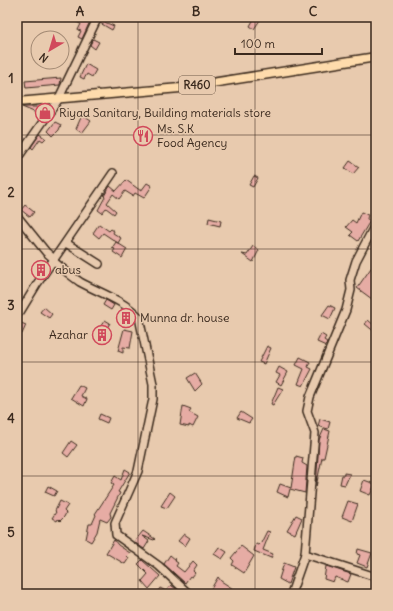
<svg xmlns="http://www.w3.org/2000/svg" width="393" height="611" font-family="Delius,sans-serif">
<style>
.building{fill:#e6aca4;stroke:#3b2a1e}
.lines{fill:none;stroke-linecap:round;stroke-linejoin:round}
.minor-casing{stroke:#3b2a1e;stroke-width:10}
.major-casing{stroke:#3b2a1e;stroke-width:11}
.minor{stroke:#e8caae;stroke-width:7}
.major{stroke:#fedbac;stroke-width:8}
.grid{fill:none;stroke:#3b2a1e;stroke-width:1;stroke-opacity:0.55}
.labels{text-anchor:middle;stroke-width:3;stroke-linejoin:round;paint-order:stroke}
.shield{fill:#e8caae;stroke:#6f5a49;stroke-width:1}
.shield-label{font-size:11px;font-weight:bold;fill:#3b2a1e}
.poi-label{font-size:12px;fill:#3b2a1e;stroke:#e8caae;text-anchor:start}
.neatline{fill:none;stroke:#3b2a1e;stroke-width:1.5}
.grid-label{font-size:13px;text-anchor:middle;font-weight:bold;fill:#3b2a1e}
</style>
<rect width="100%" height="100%" fill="#e8caae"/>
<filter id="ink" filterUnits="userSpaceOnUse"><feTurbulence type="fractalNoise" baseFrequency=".025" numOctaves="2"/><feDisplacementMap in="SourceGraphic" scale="8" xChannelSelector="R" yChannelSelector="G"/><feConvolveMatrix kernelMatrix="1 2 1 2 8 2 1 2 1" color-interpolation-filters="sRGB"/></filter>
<g filter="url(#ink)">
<!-- building -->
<g class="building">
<path d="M65,17H92L82,39L78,37L81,31L78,30L81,24Z"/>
<path d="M255,17H262L254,29L250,26Z"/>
<path d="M102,21L114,26L112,30L100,23Z"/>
<path d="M93,39L99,42L95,49L90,45Z"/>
<path d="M86,64L96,70L92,77L87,74L84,79L80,77Z"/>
<path d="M61,78L60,85L26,88L25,81Z"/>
<path d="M22,107H36L43,110L41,115Z"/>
<path d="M82,115L91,121L82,133L76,129Z"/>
<path d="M55,122L61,125L59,130L53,136L48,131Z"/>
<path d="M40,134L46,138L43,141L40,139L33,149L31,147Z"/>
<path d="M350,161L359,167L353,174L345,168Z"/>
<path d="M254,176L258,178L253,187L249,185Z"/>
<path d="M126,180L141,191L147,183L152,186L144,198L135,193L133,196L125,191L119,199L113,194L107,203L116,211L114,214L106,208L102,213L98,210L105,197L104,196L110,186L116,191Z"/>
<path d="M25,205L34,212L30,217L21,210Z"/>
<path d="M361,212L368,215L367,219L370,221L358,241L350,235L353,232L346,227L352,220L356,223Z"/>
<path d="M209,218L221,221L220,226L208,223Z"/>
<path d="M99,224L109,231L111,229L114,231L113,233L121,238L118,243L103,233L99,238L93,233Z"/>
<path d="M116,242L127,249L122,258L113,252L115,249L112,248Z"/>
<path d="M253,246L259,250L253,262L242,254L247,255Z"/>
<path d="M371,268L376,271V302L357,288Z"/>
<path d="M106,300L114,305L111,310L103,305Z"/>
<path d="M329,305L335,308L330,319L322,315Z"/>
<path d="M44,307L52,314L49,318L40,312Z"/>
<path d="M124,311L131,316L126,321L120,316Z"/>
<path d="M105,320L110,323L105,331L107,332L105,341L97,338L100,327Z"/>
<path d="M368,320L376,327V333L365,324Z"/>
<path d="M21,323L26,325L22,334L17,332Z"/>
<path d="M124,329L133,331L130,348L123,347V353L118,351Z"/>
<path d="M321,334L326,337L324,340L327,342L326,346L317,342Z"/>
<path d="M267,346L271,348L264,364L259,362Z"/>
<path d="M300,357L310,362L308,367L312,369L303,386L298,384L304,369L296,365Z"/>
<path d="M279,367L288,372L281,385L276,382L280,375L276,373Z"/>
<path d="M195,373L202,384L195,391L187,378Z"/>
<path d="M79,385L85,388L81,396L87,399L84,406L71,398Z"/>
<path d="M278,387L283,389L273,405L271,404Z"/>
<path d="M183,406L191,409L189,412L198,417L193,427L189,425V427L180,425Z"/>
<path d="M241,412L252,419L249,423L237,418Z"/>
<path d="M100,414L109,418L107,423L98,419Z"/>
<path d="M320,419L330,422L328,429L318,426Z"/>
<path d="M324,429L330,431L324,458H322L316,487L319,440Z"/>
<path d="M71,441L77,445L68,457L63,453Z"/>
<path d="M296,456L303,458L302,463L307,466L305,493L290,489L288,497L277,492L280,484L291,488Z"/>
<path d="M125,469L130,472L118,492L120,493L110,513L111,517L107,522L100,519L97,532L91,542L86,539L89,524H92L96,515L95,514L114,485L111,483L115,476L121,480Z"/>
<path d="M344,473L350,474L345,485L340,484L342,475H344Z"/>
<path d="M364,480L375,484L370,495L360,491Z"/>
<path d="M48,486L57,491L54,496L45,492Z"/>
<path d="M170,492L175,496L167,508L161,506Z"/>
<path d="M60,501L68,505L64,511L66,513L64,517L60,521L58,519L57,521L52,518L56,512L55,511Z"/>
<path d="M348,501L358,504L352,521L342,517Z"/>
<path d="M296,515L302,518L295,534L287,530Z"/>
<path d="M143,531L155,539L154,540L142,536L149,541L144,549L134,542Z"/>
<path d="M267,531L270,532L263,550L273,554L271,558L254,551L256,544L259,545L261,543Z"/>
<path d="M184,534L190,538L185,546L178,541Z"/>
<path d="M114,540L118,545L130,553L127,556L129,558L125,564L106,553Z"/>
<path d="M241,546L254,556L244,573L232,565L234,561L231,558Z"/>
<path d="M219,547L227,552L222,559L214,554Z"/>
<path d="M358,549L372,553L367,567L357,563L360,555L357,554Z"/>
<path d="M170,555L176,560L175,561L178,563L176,566L184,572L193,561L197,565L193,571L195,573L192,577L190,576L185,583L164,564Z"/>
<path d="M142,560L160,576L149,589L142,581L148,574L138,564Z"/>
<path d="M284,563L294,567L288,584L279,579Z"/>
<path d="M326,566L351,574L348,582L335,577L333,582L324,579Z"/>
<path d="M218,577L221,581L241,594H208Z"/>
<path d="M171,585L182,594H156L160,588L166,591Z"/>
</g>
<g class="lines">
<!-- minor casing -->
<g class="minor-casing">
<g id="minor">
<path d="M17,159L58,100L98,17"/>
<path d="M17,216L46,252L54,259"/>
<path d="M66,243L99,264"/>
<path d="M53,261C62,268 71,276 80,282C100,293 123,300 139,317L153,384V399L138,471L115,523L116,535L159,566L189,594"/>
<path d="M20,312L37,284L113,173"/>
<path d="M305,554L376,577"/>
<path d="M291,594L305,554L315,433L307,411L310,397L346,310L351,290L350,280L356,261L376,223"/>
</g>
</g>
<!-- major casing -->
<g class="major-casing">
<path id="major" d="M17,102L180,88L376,57"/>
</g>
<!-- minor -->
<use href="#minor" class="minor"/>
<!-- major -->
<use href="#major" class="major"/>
</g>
</g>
<!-- grid -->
<path class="grid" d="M138,17V594M255,17V594M17,135H376M17,249H376M17,362H376M17,476H376"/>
<!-- icons -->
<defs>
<g id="shop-ring" transform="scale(1)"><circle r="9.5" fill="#e8caae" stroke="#d1495b" stroke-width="1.5"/><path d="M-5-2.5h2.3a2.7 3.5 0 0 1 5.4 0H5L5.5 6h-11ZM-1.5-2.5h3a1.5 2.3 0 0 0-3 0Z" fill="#d1495b"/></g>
<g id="restaurant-ring" transform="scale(1)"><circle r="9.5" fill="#e8caae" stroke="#d1495b" stroke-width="1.5"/><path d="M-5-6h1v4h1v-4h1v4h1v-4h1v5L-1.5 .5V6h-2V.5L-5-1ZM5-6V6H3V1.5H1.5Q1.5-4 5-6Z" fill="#d1495b"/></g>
<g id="building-ring" transform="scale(1)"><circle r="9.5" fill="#e8caae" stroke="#d1495b" stroke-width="1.5"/><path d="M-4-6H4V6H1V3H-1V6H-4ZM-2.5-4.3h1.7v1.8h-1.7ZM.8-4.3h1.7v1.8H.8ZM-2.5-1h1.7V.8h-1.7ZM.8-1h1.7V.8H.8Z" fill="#d1495b"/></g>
</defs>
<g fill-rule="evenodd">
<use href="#shop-ring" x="45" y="113"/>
<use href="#restaurant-ring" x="143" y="136"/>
<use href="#building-ring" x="41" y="270"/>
<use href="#building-ring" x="126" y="318"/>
<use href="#building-ring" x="102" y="335"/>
</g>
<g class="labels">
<!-- shield labels -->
<rect class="shield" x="179" y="76" width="36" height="18" rx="3"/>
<g class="shield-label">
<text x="197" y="89">R460</text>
</g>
<!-- poi labels -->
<g class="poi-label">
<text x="59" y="117">Riyad Sanitary, Building materials store</text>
<text x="157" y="133">Ms. S.K<tspan x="157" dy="14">Food Agency</tspan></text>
<text x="55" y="274">abus</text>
<text x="140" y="322">Munna dr. house</text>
<text x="88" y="339" text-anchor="end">Azahar</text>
</g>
</g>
<!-- margin -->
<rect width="393" height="611" fill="none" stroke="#e8caae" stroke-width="44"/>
<!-- north arrow -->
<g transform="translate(50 50) rotate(218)"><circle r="19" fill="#e8caae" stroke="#a38a74"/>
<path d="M0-3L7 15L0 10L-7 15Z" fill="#d1495b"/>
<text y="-6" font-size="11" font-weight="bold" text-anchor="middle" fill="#3b2a1e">N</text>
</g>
<!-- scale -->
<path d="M235 48v6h87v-6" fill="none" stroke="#3b2a1e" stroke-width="2"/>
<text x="241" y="48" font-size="12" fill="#3b2a1e" stroke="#e8caae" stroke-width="3" paint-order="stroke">100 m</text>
<rect x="22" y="22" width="349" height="567" class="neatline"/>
<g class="grid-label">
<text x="80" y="16">A</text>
<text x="196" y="16">B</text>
<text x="313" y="16">C</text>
<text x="11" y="83">1</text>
<text x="11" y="197">2</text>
<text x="11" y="310">3</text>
<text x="11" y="423">4</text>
<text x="11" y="537">5</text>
</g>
</svg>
